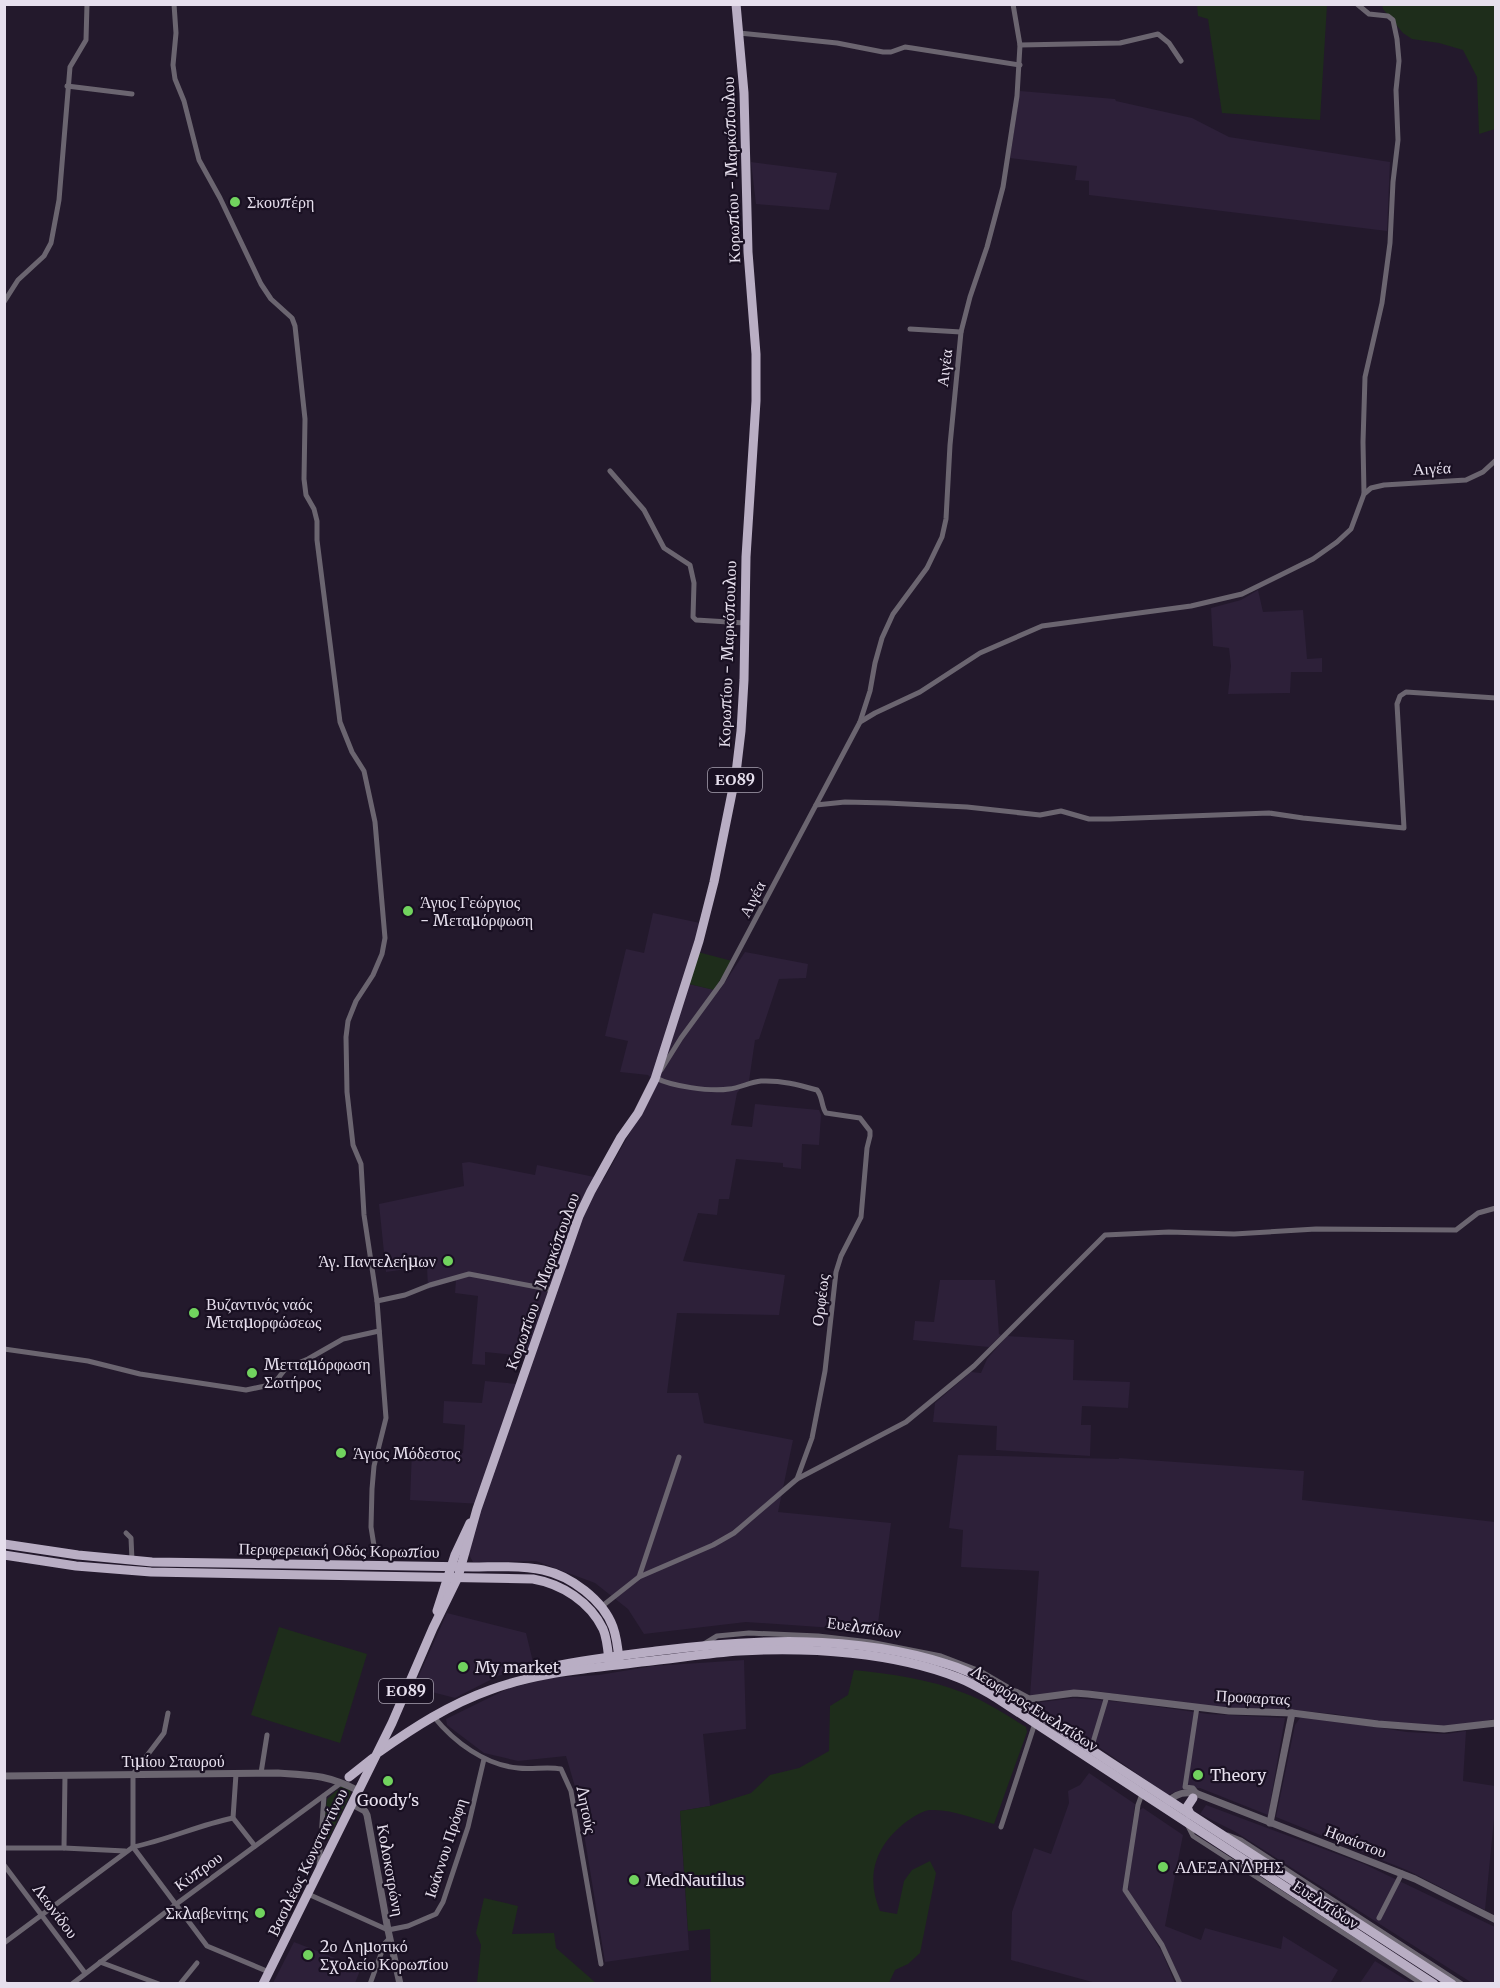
<svg xmlns="http://www.w3.org/2000/svg" width="1500" height="1988" font-family="Merriweather,serif">
<style>
.built{fill:#2d2039}
.green{fill:#1e2d1b}
.lines{fill:none;stroke-linecap:round;stroke-linejoin:round}
.minor{stroke:#6b6570;stroke-width:5}
.tertiary{stroke:#6b6570;stroke-width:7}
.primary{stroke:#b9aec4;stroke-width:9}
.poi-dot{fill:#71d35e;stroke:#191022;stroke-width:2}
.labels{text-anchor:middle;stroke-width:4.5;stroke-linejoin:round;paint-order:stroke}
.shield{fill:#191022;stroke:#a8a1b0;stroke-width:1.5}
.shield-label{font-size:15px;font-weight:bold;fill:#e6dfed}
.street-label{font-size:16px;fill:#e6dfed;stroke:#191022}
.poi-label{font-size:16px;fill:#e6dfed;stroke:#191022;text-anchor:start}
</style>
<rect width="100%" height="100%" fill="#23192c"/>
<!-- built -->
<g class="built">
<path d="M1020,91L1115,99L1116,101L1192,118L1229,137L1390,162L1387,231L1089,195V181L1075,180L1077,166L1010,158Z"/>
<path d="M751,162L837,173L829,210L756,204Z"/>
<path d="M1258,590L1263,612L1303,610L1307,659L1322,658V672H1291L1290,693L1228,694L1231,666L1229,648L1213,646L1211,608L1241,600Z"/>
<path d="M653,913L700,923L685,983L719,991L745,952L808,964L806,978L779,979L759,1039L755,1040L749,1081L745,1083L737,1093L731,1125L752,1127L755,1104L819,1110L821,1115L819,1145L802,1144L801,1169L783,1167V1163L736,1159L729,1199H719L717,1215L698,1213L683,1261L785,1275L779,1315L677,1313L667,1393H698L704,1423L793,1440L778,1512L891,1523L877,1631L746,1622L644,1634L628,1609L595,1583L536,1561L473,1562L468,1553L482,1504L410,1500L412,1451L463,1453L465,1425L443,1423L444,1401L482,1403L485,1381L517,1384L527,1356L485,1352V1365L472,1364L478,1296L455,1293L456,1280L428,1289L427,1266L386,1272L379,1204L464,1186L462,1163L469,1162L535,1175L537,1165L604,1179L657,1084L648,1075L620,1072L628,1041L605,1036L626,949L644,953Z"/>
<path d="M940,1280H995L999,1334L1001,1335L989,1347L913,1340L915,1321L934,1322Z"/>
<path d="M1007,1336L1074,1340L1073,1380L1130,1382L1128,1408L1082,1406L1081,1425H1091L1090,1456L996,1450L997,1426L933,1422L935,1403L971,1372L981,1373L987,1359Z"/>
<path d="M958,1455L1119,1459V1458L1304,1471L1302,1500L1495,1522V1719L1444,1728L1377,1722L1335,1714L1291,1710L1229,1709L1087,1690L1030,1696L1039,1571L961,1567L963,1530L949,1528Z"/>
<path d="M447,1613L526,1633L534,1666L498,1676L455,1698L424,1690L421,1697L411,1693Z"/>
<path d="M744,1660L746,1729L703,1734L710,1806L680,1811L689,1950L605,1962L578,1797L566,1756L518,1761L484,1753L447,1725L446,1719L507,1689L549,1678L599,1675L653,1666Z"/>
<path d="M1074,1698L1132,1703L1208,1714L1285,1718L1268,1815L1200,1788H1185L1168,1795L1035,1703Z"/>
<path d="M1311,1717L1407,1732L1446,1734L1466,1731L1463,1781L1495,1786V1809L1485,1910L1409,1871L1276,1817L1295,1725L1300,1718Z"/>
<path d="M1089,1773L1135,1804L1124,1892L1162,1952L1175,1983H1096L1011,1960L1012,1912L1034,1848L1051,1854L1069,1803L1068,1791L1080,1785Z"/>
<path d="M1206,1805L1364,1864L1495,1927V1983H1472L1234,1831L1200,1814Z"/>
<path d="M1143,1808L1183,1835L1165,1926L1201,1940L1205,1928L1281,1949L1283,1936L1338,1970L1331,1982L1332,1983H1182L1128,1890L1138,1811Z"/>
<path d="M294,1942L361,1968L355,1983H273Z"/>
<path d="M1375,1961L1411,1983H1360Z"/>
</g>
<!-- green -->
<g class="green">
<path d="M1197,5H1327L1320,120L1222,113L1208,19L1198,16Z"/>
<path d="M1382,5H1495V129L1479,134L1477,77L1463,50L1439,43L1412,39L1403,33L1383,9Z"/>
<path d="M698,952L732,961L714,990L689,984Z"/>
<path d="M279,1627L367,1654L340,1743L251,1715Z"/>
<path d="M854,1670C890,1674 930,1679 964,1693C986,1701 1006,1715 1026,1727L1027,1732L994,1824C974,1819 952,1809 931,1810C923,1810 913,1817 906,1822C876,1845 865,1875 880,1911L897,1914L904,1881L912,1870L930,1861L936,1873L920,1953L908,1964L895,1970L889,1983H711L710,1929L688,1931L680,1811L710,1806L751,1793L770,1775L799,1768L829,1751L830,1706L848,1695Z"/>
<path d="M342,1786L350,1790L351,1793L328,1839L325,1838L323,1830L327,1799Z"/>
<path d="M484,1898L518,1906L512,1934L554,1933L556,1948L596,1983H477L481,1945L476,1933Z"/>
</g>
<g class="lines">
<!-- minor -->
<g class="minor">
<path d="M174,4L176,33L173,65L175,79L184,101L199,160L220,198L261,284L271,299L292,318L295,326L305,419L304,479L306,495L314,509L317,521V540L340,722L352,752L364,771L375,822L385,938L382,954L373,975L356,1001L348,1021L346,1037L347,1092L353,1145L361,1164L364,1215L377,1301L386,1418L374,1466L372,1489L371,1527L375,1552"/>
<path d="M1357,4L1369,14L1388,16L1393,20L1397,39L1399,61L1396,90L1398,140L1393,182L1390,243L1382,303L1365,377L1363,442L1364,494"/>
<path d="M739,33L837,43L883,52H891L905,47L912,48L1020,65"/>
<path d="M1020,45L1120,43L1158,34L1169,43L1181,61"/>
<path d="M67,86L132,94"/>
<path d="M4,302L18,280L44,256L51,243L59,200L70,67L86,40L87,4"/>
<path d="M910,329L961,332"/>
<path d="M610,471L644,510L664,548L690,565L694,583L693,617L696,620L745,623"/>
<path d="M860,722L870,691L875,663L882,638L893,614L927,568L942,537L946,519L950,445L961,332L970,297L987,247L1003,187L1017,96L1020,45L1013,4"/>
<path d="M816,805L845,802L887,803L967,807L1040,815L1061,811L1089,819H1110L1269,813L1303,818L1404,828L1397,704L1400,696L1406,692L1496,698"/>
<path d="M661,1070L681,1038L722,982L860,722L875,713L920,692L980,653L1042,626L1191,606L1242,594L1313,559L1337,542L1351,529L1364,494L1371,488L1384,485L1466,480L1483,472L1496,460"/>
<path d="M377,1301L405,1295L430,1285L469,1274L553,1290"/>
<path d="M4,1349L88,1361L140,1374L246,1390L270,1385L276,1381L286,1368L308,1359L343,1339L379,1331"/>
<path d="M797,1479L906,1422L974,1366L1105,1235L1169,1232L1234,1234L1316,1229L1456,1230L1478,1213L1496,1208"/>
<path d="M126,1533L131,1538L132,1560"/>
<path d="M639,1577L679,1457"/>
<path d="M601,1607L639,1577L713,1545L734,1533L797,1479L812,1438L825,1371L836,1272L841,1256L861,1217L867,1148L870,1136V1131L860,1118L826,1113C821,1106 823,1097 817,1090C799,1085 781,1080 761,1081C750,1082 740,1088 729,1089C710,1092 671,1086 656,1078"/>
<path d="M704,1644L717,1636L749,1633L818,1636L870,1642L941,1656L980,1671L1016,1692"/>
<path d="M1197,1707L1185,1787L1193,1788L1198,1794"/>
<path d="M434,1717C454,1742 485,1765 518,1768C532,1770 547,1766 561,1769L571,1791L601,1964"/>
<path d="M1091,1749L1107,1696"/>
<path d="M261,1773L267,1735"/>
<path d="M236,1774L233,1818L255,1846"/>
<path d="M1142,1794L1138,1805L1125,1890L1162,1945L1180,1984"/>
<path d="M1187,1824L1193,1836L1416,1980L1424,1979"/>
<path d="M1001,1827L1035,1723"/>
<path d="M1228,1835L1241,1840L1462,1984"/>
<path d="M133,1847L207,1946L269,1972"/>
<path d="M133,1847V1774L164,1733L168,1713"/>
<path d="M4,1848H64L125,1851"/>
<path d="M64,1848L65,1775"/>
<path d="M4,1865L85,1973"/>
<path d="M319,1866L324,1796"/>
<path d="M308,1894L388,1930L408,1926L436,1914L443,1902L468,1827L484,1759"/>
<path d="M1379,1918L1402,1873"/>
<path d="M4,1943L133,1847C167,1840 199,1825 233,1818"/>
<path d="M100,1962L159,1984"/>
<path d="M4,1982L6,1984"/>
<path d="M72,1984L175,1905L341,1783"/>
<path d="M180,1984L197,1963"/>
<path d="M370,1984L385,1943L390,1938"/>
</g>
<!-- tertiary -->
<g class="tertiary">
<path d="M1012,1697L1016,1692L1029,1699L1074,1693L1088,1694L1229,1711L1292,1713L1378,1724L1444,1729L1496,1723"/>
<path d="M4,1776L278,1773C311,1775 329,1775 359,1791"/>
<path d="M352,1804L365,1811L367,1815L388,1930L400,1984"/>
<path d="M1167,1804C1174,1793 1186,1791 1198,1794L1415,1879L1496,1920"/>
<path d="M1270,1823L1292,1713"/>
</g>
<!-- primary -->
<g class="primary">
<path d="M4,1544L78,1555L152,1562L473,1567C495,1567 520,1565 543,1570C571,1576 603,1600 613,1627C617,1638 618,1649 619,1660"/>
<path d="M4,1555L76,1566L151,1572L533,1579C562,1584 590,1602 603,1629C607,1638 608,1651 609,1661"/>
<path d="M437,1611L455,1555L470,1523"/>
<path d="M541,1669C579,1660 617,1656 656,1651C753,1639 853,1634 947,1664C981,1674 1011,1696 1040,1715C1065,1732 1090,1749 1116,1766C1228,1839 1340,1911 1452,1984"/>
<path d="M379,1752C413,1728 450,1704 490,1690C538,1672 589,1669 641,1662C674,1659 707,1653 740,1651C809,1647 894,1652 959,1678C972,1683 983,1690 995,1697L1434,1984"/>
<path d="M349,1777L373,1758"/>
<path d="M1190,1814L1187,1807L1193,1798"/>
<path d="M263,1984L392,1723L433,1628L458,1577L477,1509L579,1216L591,1191L621,1137L638,1113L655,1079L699,941L714,882L736,773L741,731L744,680L746,557L756,401V354L748,252L744,93L736,4"/>
</g>
</g>
<!-- markers -->
<g class="poi-dot">
<circle cx="235" cy="202" r="6"/>
<circle cx="408" cy="911" r="6"/>
<circle cx="448" cy="1261" r="6"/>
<circle cx="194" cy="1313" r="6"/>
<circle cx="252" cy="1373" r="6"/>
<circle cx="341" cy="1453" r="6"/>
<circle cx="463" cy="1667" r="6"/>
<circle cx="1198" cy="1775" r="6"/>
<circle cx="388" cy="1781" r="6"/>
<circle cx="1163" cy="1867" r="6"/>
<circle cx="634" cy="1880" r="6"/>
<circle cx="260" cy="1913" r="6"/>
<circle cx="308" cy="1955" r="6"/>
</g>
<g class="labels">
<!-- shield labels -->
<g class="shield">
<rect x="708" y="768" width="54" height="24" rx="4.5"/>
<rect x="379" y="1679" width="54" height="24" rx="4.5"/>
</g>
<g class="shield-label">
<text x="735" y="785">ΕΟ89</text>
<text x="406" y="1696">ΕΟ89</text>
</g>
<!-- street labels -->
<g class="street-label">
<text transform="translate(731 170) rotate(-92)" y="6">Κορωπίου - Μαρκόπουλου</text>
<text transform="translate(944 368) rotate(-83)" y="6">Αιγέα</text>
<text transform="translate(1432 468) rotate(-3)" y="6">Αιγέα</text>
<text transform="translate(727 654) rotate(-88)" y="6">Κορωπίου - Μαρκόπουλου</text>
<text transform="translate(752 899) rotate(-63)" y="6">Αιγέα</text>
<text transform="translate(542 1281) rotate(-70)" y="6">Κορωπίου - Μαρκόπουλου</text>
<text transform="translate(820 1300) rotate(-83)" y="6">Ορφέως</text>
<text transform="translate(339 1550) rotate(1)" y="6">Περιφερειακή Οδός Κορωπίου</text>
<text transform="translate(864 1627) rotate(8)" y="6">Ευελπίδων</text>
<text transform="translate(1253 1697) rotate(3)" y="6">Προφαρτας</text>
<text transform="translate(1035 1708) rotate(32)" y="6">Λεωφόρος Ευελπίδων</text>
<text x="173" y="1767">Τιμίου Σταυρού</text>
<text transform="translate(587 1810) rotate(79)" y="6">Λητούς</text>
<text transform="translate(1356 1841) rotate(21)" y="6">Ηφαίστου</text>
<text transform="translate(445 1848) rotate(-72)" y="6">Ιωάννου Πρόφη</text>
<text transform="translate(307 1862) rotate(-64)" y="6">Βασιλέως Κωνσταντίνου</text>
<text transform="translate(391 1870) rotate(80)" y="6">Κολοκοτρώνη</text>
<text transform="translate(198 1871) rotate(-36)" y="6">Κύπρου</text>
<text transform="translate(1326 1904) rotate(33)" y="6">Ευελπίδων</text>
<text transform="translate(56 1911) rotate(53)" y="6">Λεωνίδου</text>
</g>
<!-- poi labels -->
<g class="poi-label">
<text x="247" y="208">Σκουπέρη</text>
<text x="420" y="908">Άγιος Γεώργιος<tspan x="420" dy="18">- Μεταμόρφωση</tspan></text>
<text x="436" y="1267" text-anchor="end">Άγ. Παντελεήμων</text>
<text x="206" y="1310">Βυζαντινός ναός<tspan x="206" dy="18">Μεταμορφώσεως</tspan></text>
<text x="264" y="1370">Μετταμόρφωση<tspan x="264" dy="18">Σωτήρος</tspan></text>
<text x="353" y="1459">Άγιος Μόδεστος</text>
<text x="475" y="1673">My market</text>
<text x="1210" y="1781">Theory</text>
<text x="388" y="1806" text-anchor="middle">Goody's</text>
<text x="1175" y="1873">ΑΛΕΞΑΝΔΡΗΣ</text>
<text x="646" y="1886">MedNautilus</text>
<text x="248" y="1919" text-anchor="end">Σκλαβενίτης</text>
<text x="320" y="1952">2ο Δημοτικό<tspan x="320" dy="18">Σχολείο Κορωπίου</tspan></text>
</g>
</g>
<!-- border -->
<rect width="1500" height="1988" fill="none" stroke="#e6dfed" stroke-width="12"/>
</svg>
